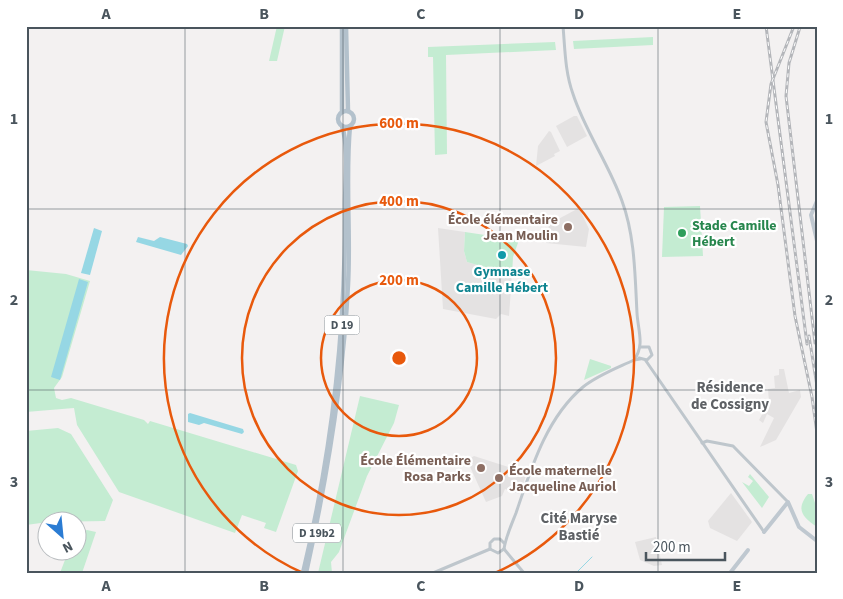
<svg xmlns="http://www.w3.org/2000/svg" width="843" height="599" font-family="'Source Sans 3',sans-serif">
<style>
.education{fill:#e4e2e2}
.green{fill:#c4ecd2}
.water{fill:#96d7e4}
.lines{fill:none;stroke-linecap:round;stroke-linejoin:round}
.stream{stroke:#96d7e4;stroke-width:1}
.tertiary{stroke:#bec6cc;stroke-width:3}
.secondary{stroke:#bfc8d0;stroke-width:4}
.primary{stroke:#b3c1cc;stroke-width:4.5}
.rail-casing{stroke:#b4b6ba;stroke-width:3}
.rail{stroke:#fff;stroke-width:1;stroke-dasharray:4;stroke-linecap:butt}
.grid{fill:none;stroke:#4a555d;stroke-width:1;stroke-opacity:0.55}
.ring{fill:none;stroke:#e8590c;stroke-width:2.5}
.education-dot{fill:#8d6e63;stroke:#fff;stroke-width:2}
.leisure-dot{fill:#2e9e5b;stroke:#fff;stroke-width:2}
.culture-dot{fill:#0f9aa8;stroke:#fff;stroke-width:2}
.labels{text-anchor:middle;stroke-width:4.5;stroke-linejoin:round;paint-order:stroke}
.shield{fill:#fff;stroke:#80888e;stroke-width:1}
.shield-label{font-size:12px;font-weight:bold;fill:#4a555d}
.education-label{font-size:14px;font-weight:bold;fill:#785e54;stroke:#fff;text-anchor:end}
.leisure-label{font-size:14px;font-weight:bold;fill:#27864d;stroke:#fff;text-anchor:start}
.culture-label{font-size:14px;font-weight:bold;fill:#0d838f;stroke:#fff}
.neighbourhood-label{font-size:15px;font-weight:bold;fill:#5e6165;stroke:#fff}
.centre{fill:#e8590c;stroke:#fff;stroke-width:2.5}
.ring-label{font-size:15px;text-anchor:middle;font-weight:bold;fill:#e8590c;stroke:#fff;stroke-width:4.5;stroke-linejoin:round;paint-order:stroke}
.neatline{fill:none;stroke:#4a555d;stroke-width:2}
.grid-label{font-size:16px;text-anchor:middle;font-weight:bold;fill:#4a555d}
</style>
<rect width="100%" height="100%" fill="#f3f1f1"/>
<!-- education -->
<g class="education">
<path d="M574,116H577L587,136L567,147L556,126Z"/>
<path d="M549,131L551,132L560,151L554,154L555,156L536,166L538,146Z"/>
<path d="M579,208L589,229L586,247L546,243L549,224Z"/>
<path d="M438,228L465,232L464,251L467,262L512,275L509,316L501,314L496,319L443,309Z"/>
<path d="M779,369H784L789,393L800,390L801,397L776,440L760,447L774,418L767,414L763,423L759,420L769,402L768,389L775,388L774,376L779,375Z"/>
<path d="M474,456L524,472L526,476L519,494L505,489L502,496L486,502L467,460Z"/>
<path d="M731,493L752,522L737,541L710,528L708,521Z"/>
<path d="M656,537L662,565L654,566L640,560L635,542Z"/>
</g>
<!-- green -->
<g class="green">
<path d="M277,26H285L277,61H269Z"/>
<path d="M653,37V45L574,49L573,41Z"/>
<path d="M555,42L556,50L446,55L447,154L435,155L433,57H428V47Z"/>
<path d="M700,206L703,256L662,257L664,207Z"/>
<path d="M465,232L519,240L513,257L512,275L467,262L464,251Z"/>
<path d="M26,270L66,274L90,281L62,377L54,388L56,398L62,400L71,398L144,420L148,424L150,421L296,465L298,471L276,532L264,528L266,523L242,515L235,533L119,492L77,425L74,408L26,412Z"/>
<path d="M590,359L611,366V368L584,380Z"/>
<path d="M360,396L399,405L394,423L367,476L339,552L331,562L332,573H318Z"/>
<path d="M58,428L71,434L113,500L105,521L48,522L26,525V431Z"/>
<path d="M750,474L769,497L762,508L742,482L749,486L753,481L748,477Z"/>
<path d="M808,494H812L817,509V527C803,517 795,510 808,494Z"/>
<path d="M87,530L96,532L82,573H60L68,552H78V533Z"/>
</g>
<!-- water -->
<g class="water">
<path d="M94,228L102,231L90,275L81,273Z"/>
<path d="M138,237L154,241L160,237L187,244L188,246L181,255L136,242Z"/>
<path d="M79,279L88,282L60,380L51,377Z"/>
<path d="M190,413L243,429L244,432L242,434L204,423L199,425L188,422V414Z"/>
</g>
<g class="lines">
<!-- stream -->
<path class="stream" d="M576,573L592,557"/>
<!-- tertiary -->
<g class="tertiary">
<path d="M563,26C565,49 565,72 573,94C585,131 609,164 622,201C635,236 635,276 637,313C638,331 645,345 634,360"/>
<path d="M639,358L647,360L652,355L649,347H641"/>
<path d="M646,361L764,532"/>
<path d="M702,443L707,441L733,446L788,502"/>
<path d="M490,549V543L494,539H500L504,543"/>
<path d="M490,549L498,553L504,549"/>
<path d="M504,549C506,536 511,526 516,513C531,469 546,418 583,387C598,375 617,368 634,360L640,359"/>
<path d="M504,549L524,573"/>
<path d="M433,573L490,549"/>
</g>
<!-- secondary -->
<g class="secondary">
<path d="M817,201L811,215L817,241"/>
<path d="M764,532L788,502L799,527L817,541"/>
<path d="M730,573L748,550"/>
</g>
<!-- primary -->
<g class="primary">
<path d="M342,26V112"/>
<path d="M346,26L348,111"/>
<circle cx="346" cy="119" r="8"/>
<path d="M303,573C332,452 346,330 345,205C345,183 349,147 342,126"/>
<path d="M306,573C327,478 343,383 348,285C351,232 345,179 350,126"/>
</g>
<!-- rail casing -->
<g class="rail-casing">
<g id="rail">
<path d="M766,26L807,344"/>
<path d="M794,26L771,84L766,122L778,185L795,316L812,397L817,433"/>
<path d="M800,27L789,63L786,96L815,343"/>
<path d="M809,336L817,386"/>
</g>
</g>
<!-- rail -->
<use href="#rail" class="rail"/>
</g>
<!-- grid -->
<path class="grid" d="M185,26V573M343,26V573M500,26V573M658,26V573M26,209H817M26,390H817"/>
<!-- distance rings -->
<g class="ring">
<circle cx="399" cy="358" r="78"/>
<circle cx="399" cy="358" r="157"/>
<path d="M303 573A235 235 0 1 1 495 573"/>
</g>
<!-- markers -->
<g class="education-dot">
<circle cx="568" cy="227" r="5"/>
<circle cx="481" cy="468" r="5"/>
<circle cx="499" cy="478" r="5"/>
</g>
<circle class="leisure-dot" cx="682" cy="233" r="5"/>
<circle class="culture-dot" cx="502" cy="255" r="5"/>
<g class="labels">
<!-- shield labels -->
<g class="shield">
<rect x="324.5" y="315.5" width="35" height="19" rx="4"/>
<rect x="293" y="523.5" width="48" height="19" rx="4"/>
</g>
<g class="shield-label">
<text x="342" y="329">D 19</text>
<text x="317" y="537">D 19b2</text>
</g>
<!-- education labels -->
<g class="education-label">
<text x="558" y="224">École élémentaire<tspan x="558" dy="16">Jean Moulin</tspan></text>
<text x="471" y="465">École Élémentaire<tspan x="471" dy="16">Rosa Parks</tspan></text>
<text x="509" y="475" text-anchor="start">École maternelle<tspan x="509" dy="16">Jacqueline Auriol</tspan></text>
</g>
<!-- leisure labels -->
<g class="leisure-label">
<text x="692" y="230">Stade Camille<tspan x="692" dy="16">Hébert</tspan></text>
</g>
<!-- culture labels -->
<g class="culture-label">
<text x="502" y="276">Gymnase<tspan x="502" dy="16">Camille Hébert</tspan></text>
</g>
<!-- neighbourhood labels -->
<g class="neighbourhood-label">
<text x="730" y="392">Résidence<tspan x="730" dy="17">de Cossigny</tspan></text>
<text x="579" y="523">Cité Maryse<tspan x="579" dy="17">Bastié</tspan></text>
</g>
</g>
<circle cx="399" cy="358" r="8" class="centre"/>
<g class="ring-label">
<text x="399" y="128">600 m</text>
<text x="399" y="206">400 m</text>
<text x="399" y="285">200 m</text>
</g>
<!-- border -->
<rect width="843" height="599" fill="none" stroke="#ffffff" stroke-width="55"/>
<!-- north arrow -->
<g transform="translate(62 536) rotate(153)"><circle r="24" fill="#ffffff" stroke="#b7bbbe"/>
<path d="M0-4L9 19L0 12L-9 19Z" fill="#2b7cd3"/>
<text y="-8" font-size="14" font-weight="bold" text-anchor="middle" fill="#4a555d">N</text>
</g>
<!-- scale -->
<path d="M646 552v8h79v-8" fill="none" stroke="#4a555d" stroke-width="2.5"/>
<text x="653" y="552" font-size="15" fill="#4a555d" stroke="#ffffff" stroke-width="4" paint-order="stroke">200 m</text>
<rect x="28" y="28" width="788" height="544" class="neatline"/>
<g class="grid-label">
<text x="106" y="19">A</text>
<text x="264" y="19">B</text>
<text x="421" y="19">C</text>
<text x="579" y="19">D</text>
<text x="737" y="19">E</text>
<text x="14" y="124">1</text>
<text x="829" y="124">1</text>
<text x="14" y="305">2</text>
<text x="829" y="305">2</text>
<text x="14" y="487">3</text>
<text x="829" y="487">3</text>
<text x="106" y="591">A</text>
<text x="264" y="591">B</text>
<text x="421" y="591">C</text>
<text x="579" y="591">D</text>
<text x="737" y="591">E</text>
</g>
</svg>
